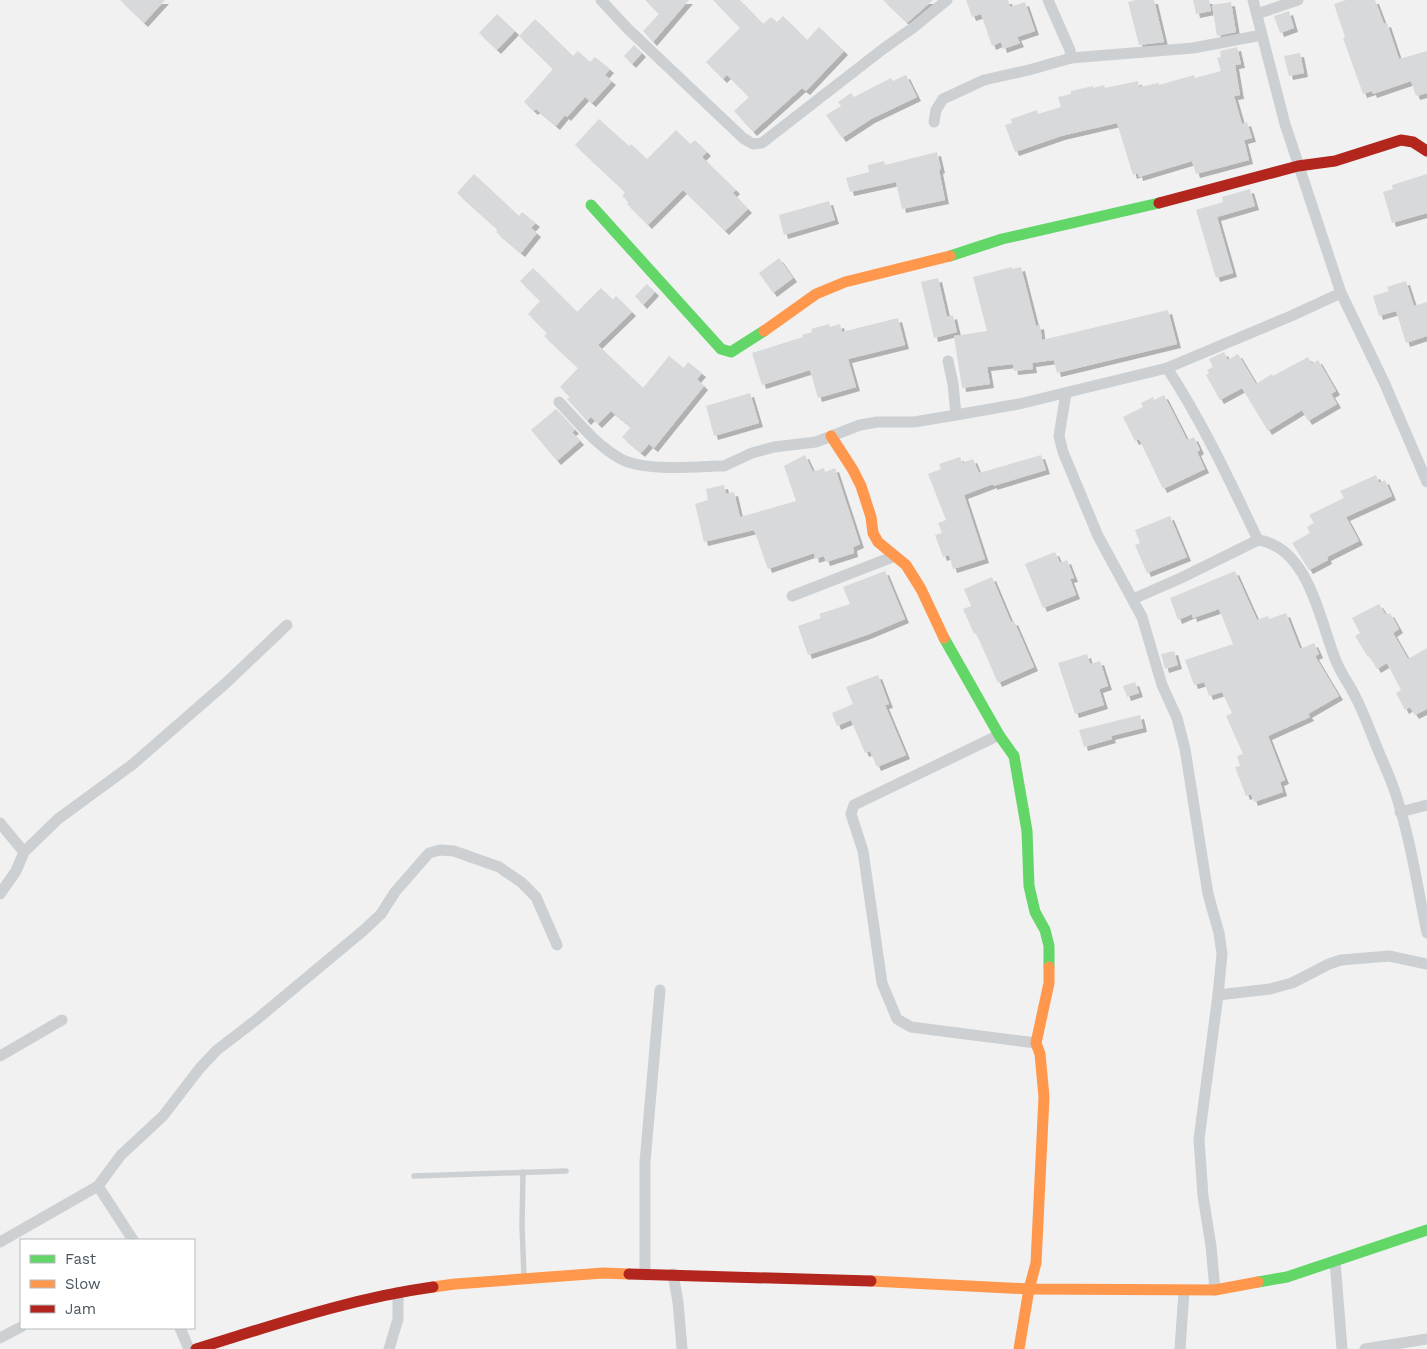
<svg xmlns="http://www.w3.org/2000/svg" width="1427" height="1349" font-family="'Work Sans',sans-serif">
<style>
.building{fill:#d8d9db;filter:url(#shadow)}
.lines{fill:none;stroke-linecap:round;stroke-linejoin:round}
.lane{stroke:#ccd0d2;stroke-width:5.5}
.street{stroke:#ccd0d2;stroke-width:11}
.fast{stroke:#63d668;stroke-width:11}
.slow{stroke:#ff974d;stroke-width:11}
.jam{stroke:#b3261e;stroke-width:11}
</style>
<defs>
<filter id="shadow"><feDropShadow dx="4" dy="4" stdDeviation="0" flood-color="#0004"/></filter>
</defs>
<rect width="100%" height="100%" fill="#f1f1f1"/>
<!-- building -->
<g class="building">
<path d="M120,0H165L144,23Z"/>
<path d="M645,0H689L653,42L643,31L659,14Z"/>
<path d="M713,0H740L763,24L771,17L777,22L783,16L807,40L819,27L844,51L806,91L802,88L753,132L734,111L749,97L727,75L723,79L706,62L740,28Z"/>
<path d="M883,0H933L907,23Z"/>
<path d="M966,0H1008L1010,7L1025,2L1035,31L1017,37L1020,43L1003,49L1001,42L992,46L981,14L972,17Z"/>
<path d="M1136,0H1154L1164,42L1139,45L1128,2Z"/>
<path d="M1193,0H1209L1211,11L1196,14Z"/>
<path d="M1346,0H1375L1384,24L1387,23L1399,59L1427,51V93L1416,96L1411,81L1373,94L1372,91L1363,94L1343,38L1345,37L1334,4Z"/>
<path d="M1231,2L1236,32L1217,36L1212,5Z"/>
<path d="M1289,11L1294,28L1280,33L1274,16Z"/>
<path d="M497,14L515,31L497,50L479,33Z"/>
<path d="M535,19L573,56L578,51L590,62L595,57L610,69L605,75L612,81L592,103L585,97L567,117L565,115L556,126L536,109L534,111L524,102L553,69L519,36Z"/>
<path d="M634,45L642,53L632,64L624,56Z"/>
<path d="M1237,47L1241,64L1235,65L1240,95L1234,96L1242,124L1247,122L1252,138L1244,140L1249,160L1196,174L1192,161L1139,177L1138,173L1133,175L1117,123L1061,136L1015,152L1005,125L1012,123L1011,119L1037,110L1038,114L1061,107L1058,97L1071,94V91L1093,86V88L1104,85L1105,88L1138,81L1139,87L1159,83V85L1194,75L1195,78L1221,71L1217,58L1221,57L1220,51Z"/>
<path d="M1300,53L1304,73L1289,76L1284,56Z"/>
<path d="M906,75L917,97L871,119L842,138L826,115L841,106L838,102L851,93L854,97L891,78L893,81Z"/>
<path d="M599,119L629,146L631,144L647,159L676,130L690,144L695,140L707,152L702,157L736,190L733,193L748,209L725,231L683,190L648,225L627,204L629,202L622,196L625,192L575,145Z"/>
<path d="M937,152L941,169L939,170L945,200L902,209L896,182L850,192L846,178L869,172L868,165L884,161L885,165Z"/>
<path d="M474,174L519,216L522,212L536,223L531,228L537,233L521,253L496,232L498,230L457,193Z"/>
<path d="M1427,174V213L1392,223L1383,192L1393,189L1392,185Z"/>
<path d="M1250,189L1255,206L1217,217L1233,273L1216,278L1196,210L1223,202L1222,197Z"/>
<path d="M829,201L835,220L784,235L779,215Z"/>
<path d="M779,258L793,278L773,293L759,273Z"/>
<path d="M1012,267V269L1021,267L1036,326L1040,325L1042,340L1168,310L1177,344L1057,373L1054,360L1032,363L1033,369L1014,371L1013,364L987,367L990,384L962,388L954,336L987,331L973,277Z"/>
<path d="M533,268L577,312L601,288L613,300L616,296L632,312L598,345L643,388L669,356L684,368L688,362L702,373L697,379L704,386L654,448L649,444L641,453L622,437L631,427L611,411L598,424L591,417L587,421L567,399L570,397L560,387L578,368L544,336L547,333L528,314L540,301L520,281Z"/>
<path d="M938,278L947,317L953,315L957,332L934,338L921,282Z"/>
<path d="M1406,281L1414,306L1427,302V336L1406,343L1396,311L1379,316L1373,296L1389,291L1387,287Z"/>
<path d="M647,284L655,292L643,305L635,296Z"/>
<path d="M898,318L905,345L848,359L856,387L818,398L810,370L762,385L752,353L803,337L802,335L812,332L811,329L829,324L830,327L840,324L842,332Z"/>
<path d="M1224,352L1228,360L1238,354L1256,384L1272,374L1273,376L1308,357L1312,364L1318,360L1336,391L1331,394L1337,404L1308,421L1302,410L1268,431L1242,388L1220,400L1206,375L1209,373L1207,370L1213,367L1209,359Z"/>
<path d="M750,393L759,423L714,436L706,406Z"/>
<path d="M1164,395L1187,440L1194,437L1200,450L1197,452L1205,469L1163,489L1139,439L1135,441L1123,417L1143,407L1141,403L1153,397L1154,400Z"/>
<path d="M556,409L575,430L572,432L580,441L557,461L531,430Z"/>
<path d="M805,455L813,472L824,468L825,472L835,468L860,544L853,547L854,553L826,562L824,556L815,559L814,553L768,569L754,530L704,542L695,504L708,500L706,489L724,485L726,494L734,492L740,517L796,501L784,466Z"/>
<path d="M1041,455L1046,470L993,486V484L964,495L985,559L953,569L949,555L943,557L935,535L942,533L938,523L946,520L928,474L941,469L939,464L960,457L962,463L973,459L979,473Z"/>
<path d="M1376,475L1379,483L1385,480L1392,496L1346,517L1359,541L1327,557L1328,560L1309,570L1292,543L1310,533L1307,527L1314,523L1309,515L1344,498L1340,491Z"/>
<path d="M1170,516L1187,557L1147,573L1135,545L1140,543L1135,530Z"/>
<path d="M1055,552L1060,563L1067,560L1074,578L1070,579L1076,595L1043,608L1025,564Z"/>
<path d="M885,571L905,619L867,635L808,655L798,626L821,618L819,614L850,604L843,587Z"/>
<path d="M1235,571L1257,620L1268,616L1269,619L1286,613L1300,649L1314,643L1319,654L1315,656L1339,696L1308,714L1310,717L1268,736L1285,780L1280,782L1283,792L1254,802L1251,794L1246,796L1235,767L1240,766L1237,756L1243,754L1226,716L1232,713L1222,692L1209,696L1204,682L1194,685L1185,660L1233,644L1219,609L1193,618L1192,614L1178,620L1170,598Z"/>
<path d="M992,577L1011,622L1014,621L1034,667L998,683L976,633L974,634L963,609L971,606L964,589Z"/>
<path d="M1379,604L1386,615L1390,613L1399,629L1393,633L1408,659L1427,648V709L1415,715L1410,707L1405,710L1396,693L1401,690L1387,663L1377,669L1369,656L1368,657L1355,636L1360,633L1352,618Z"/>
<path d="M1174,651L1178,665L1165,669L1161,654Z"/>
<path d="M1087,654L1090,664L1100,661L1108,686L1099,689L1104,705L1075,714L1058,663Z"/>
<path d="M878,675L889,704L885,705L906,755L877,767L870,751L865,753L851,720L837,726L832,713L853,704L846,687Z"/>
<path d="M1135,682L1139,693L1127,697L1123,686Z"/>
<path d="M1140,715L1143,728L1111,736L1112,739L1084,747L1079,730Z"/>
</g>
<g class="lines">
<!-- lane -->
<g class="lane">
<path d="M523,1172L522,1226L524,1276"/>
<path d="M414,1176L566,1171"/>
</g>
<!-- street -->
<g class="street">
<path d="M601,0L628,29L743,138L753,144L762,143L883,49L914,27L947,0"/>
<path d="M1048,0L1070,50L1071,58"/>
<path d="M1253,0L1285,124L1341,293L1384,382L1427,482"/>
<path d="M1257,14L1298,0"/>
<path d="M934,122L936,110L943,99L984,80L1029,70L1071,58L1193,48L1262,35"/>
<path d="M1167,368C1203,423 1230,481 1258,540"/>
<path d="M1066,393L1059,436L1063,452L1098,536L1142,617L1162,685L1177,718L1185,749L1208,894L1219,933L1222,954L1218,995L1199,1139L1203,1196L1211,1246L1215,1290"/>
<path d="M559,402C578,422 597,446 621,459C643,471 691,467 716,466H724L752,453L774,447L816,442L860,425L877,422H914L956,415L953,384L948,361"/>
<path d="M956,415L1019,404L1167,368L1291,316L1341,293"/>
<path d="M792,596L895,556"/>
<path d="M1133,599L1181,578L1258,540C1309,547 1320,622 1336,661C1341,674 1350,685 1356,698C1363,711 1368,726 1374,740C1380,756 1388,772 1394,789C1410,835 1417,885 1427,933"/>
<path d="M999,735L854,805L851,814L863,851L882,983L897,1019L911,1027L1036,1043"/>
<path d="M1400,812L1427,805"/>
<path d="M0,823L24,852"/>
<path d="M0,894L16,871L24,852L58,819L133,764L226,683L287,625"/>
<path d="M1218,995L1270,989L1292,983L1329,964L1341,960L1389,956L1427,964"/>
<path d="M0,1056L62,1020"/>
<path d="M98,1186L133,1240"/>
<path d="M0,1242L98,1186L121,1155L163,1116L200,1068L217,1050L256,1020L364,930L381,914L395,892L429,853L440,850L454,851L499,867L521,882L536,897L557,945"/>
<path d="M1335,1261L1342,1349"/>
<path d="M673,1274L678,1302L682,1349"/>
<path d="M645,1275V1162L660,990"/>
<path d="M180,1328L189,1349"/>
<path d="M0,1338L21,1327"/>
<path d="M389,1349L398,1319V1292"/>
<path d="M1180,1349L1184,1291"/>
<path d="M1365,1349L1427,1339"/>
</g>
<!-- fast -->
<g class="fast">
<path d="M591,205L721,349L731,352L764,331"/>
<path d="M950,256L1002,239L1159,203"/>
<path d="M944,638L999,735L1014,756L1027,831L1029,886L1035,912L1045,930L1049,946V967"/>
<path d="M1258,1282L1287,1277L1427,1230"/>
</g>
<!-- slow -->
<g class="slow">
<path d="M764,331L816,294L845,282L950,256"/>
<path d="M831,436L853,470L861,486L871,517L873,533L878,542L906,565L921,589L944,638"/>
<path d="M871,1281L1029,1289L1215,1290L1258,1282"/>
<path d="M433,1287L455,1284L603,1273L629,1274"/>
<path d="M1019,1349L1029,1289L1036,1263L1044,1097L1040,1054L1036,1043L1049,983V967"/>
</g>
<!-- jam -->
<g class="jam">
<path d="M1159,203L1298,166L1335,161L1401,140L1413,142L1427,151"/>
<path d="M629,1274L871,1281"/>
<path d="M196,1349C274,1325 352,1298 433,1287"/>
</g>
</g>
<!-- legend -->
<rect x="20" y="1239" width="175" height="90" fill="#ffffff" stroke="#b5bbbf"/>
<rect x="30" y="1255" width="25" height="8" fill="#63d668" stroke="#b5bbbf"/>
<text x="65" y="1264" font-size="15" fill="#47545e">Fast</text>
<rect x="30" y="1280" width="25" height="8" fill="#ff974d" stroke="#b5bbbf"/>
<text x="65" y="1289" font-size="15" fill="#47545e">Slow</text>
<rect x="30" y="1305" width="25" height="8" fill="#b3261e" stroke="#b5bbbf"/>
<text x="65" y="1314" font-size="15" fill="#47545e">Jam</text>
</svg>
